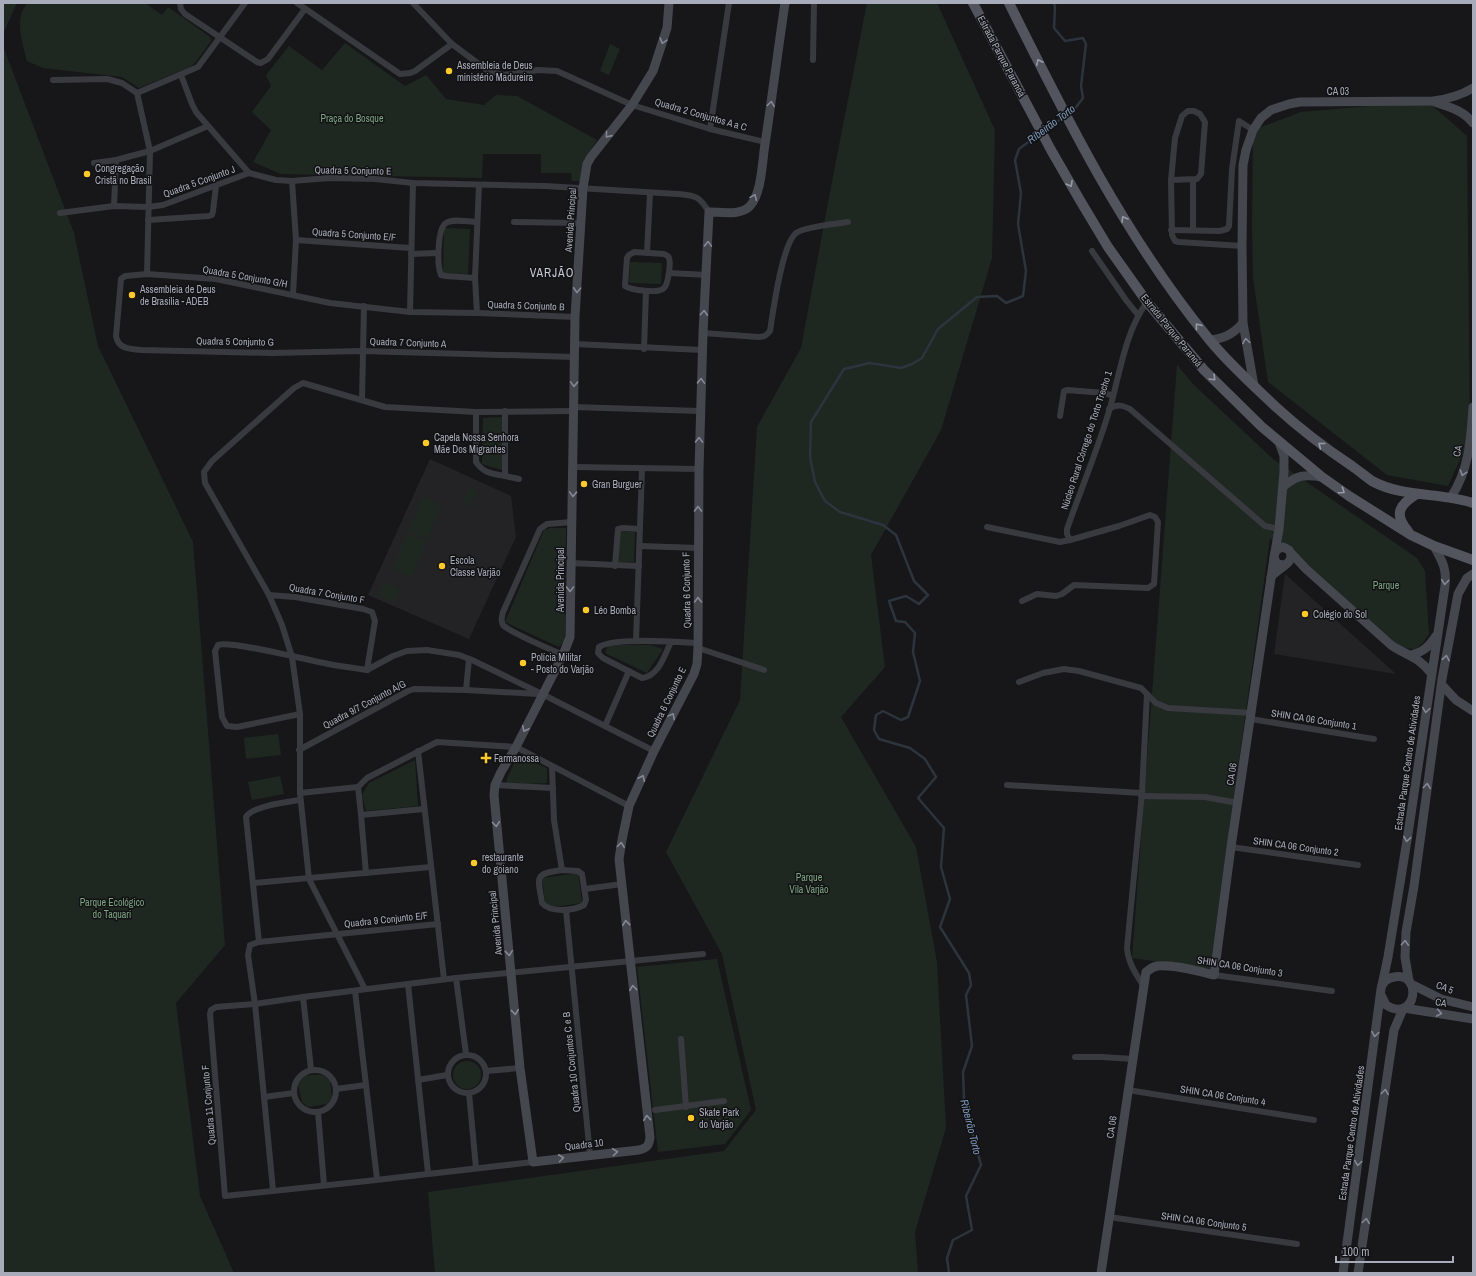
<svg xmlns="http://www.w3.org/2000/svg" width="1476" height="1276" font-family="'Archivo Narrow',sans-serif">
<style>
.built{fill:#232326}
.green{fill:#1e2820}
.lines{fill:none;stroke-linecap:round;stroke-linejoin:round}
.stream{stroke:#2c343e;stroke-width:2.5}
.street{stroke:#393a40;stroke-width:6}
.secondary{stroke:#45474f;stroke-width:9}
.primary{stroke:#53555e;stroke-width:10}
.oneway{stroke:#858995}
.oneway2{stroke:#979ba8}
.poi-dot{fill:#ffc929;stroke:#121214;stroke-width:1.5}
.labels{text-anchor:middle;stroke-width:3;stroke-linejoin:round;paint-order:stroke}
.street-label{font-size:10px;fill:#a8acba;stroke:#121214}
.poi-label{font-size:10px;fill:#a8acba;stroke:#121214;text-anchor:start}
.park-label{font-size:10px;fill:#7ea683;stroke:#121214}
.water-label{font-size:11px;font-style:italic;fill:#7d97b7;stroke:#121214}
.quarter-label{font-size:12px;letter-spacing:1px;fill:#c9ccd6;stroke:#121214}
</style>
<rect width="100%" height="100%" fill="#171719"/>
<!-- built -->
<g class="built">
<path d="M430,459L511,496L516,537L469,639L368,595Z"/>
<path d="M1285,574L1396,674L1274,654Z"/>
</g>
<!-- green -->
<g class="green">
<path d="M3,3H17L3,34Z"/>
<path d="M28,3H145L162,15L168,7L210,37L211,41L195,63L190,67L139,88L122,77L43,68L27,61C23,44 13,17 28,3Z"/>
<path d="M867,3H937L995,130L992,258L941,430L871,555L885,667L841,717L916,847L937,962L946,1128L915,1232L918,1273H435L428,1192L724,1151L756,1110L722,954L666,852L740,700L757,427L801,348L833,176Z"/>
<path d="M345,43L405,86L426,75L446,99L484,105L496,95L517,96L597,140L584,160L580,181H572L571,173H541V154H483L482,178L281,174L253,162L271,130L252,112L271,86L266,75L289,46L322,70Z"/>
<path d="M610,44L620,49L609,75L600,71Z"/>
<path d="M3,46L74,233L98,346L193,542L225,945L176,1003L200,1196L234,1273H3Z"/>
<path d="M1427,101L1467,136L1470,438L1448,486L1387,475L1268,382L1253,278L1252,227L1253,130L1301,112Z"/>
<path d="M444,228L470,229L468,274L443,273Z"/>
<path d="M630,262L662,263L661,284L629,283Z"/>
<path d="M1177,365L1194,385L1273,459L1417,558L1425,571L1429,634L1423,643L1415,649L1399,648L1270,538L1210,969L1132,958Z"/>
<path d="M502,417V470L482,464L483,418Z"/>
<path d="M471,487L478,491L470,506L462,502Z"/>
<path d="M422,497L441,505L428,539L409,531Z"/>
<path d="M551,528H566L565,633L564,641L559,647L505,622L544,530Z"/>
<path d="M619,532H635L634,562H618Z"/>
<path d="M407,533L426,540L412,577L393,569Z"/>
<path d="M384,582L400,589L394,603L378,596Z"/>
<path d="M608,645H650L663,649L647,673L605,653Z"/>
<path d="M278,734L281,755L246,759L244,738Z"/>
<path d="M517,756L521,757L547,768V783L509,785L506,781Z"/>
<path d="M415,760L418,806L366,811L362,795L369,783Z"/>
<path d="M280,776L284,794L252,800L248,782Z"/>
<path d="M578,873L582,903L546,908L542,878Z"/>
<path d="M717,959L751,1110L725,1144L658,1152L637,967Z"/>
<circle cx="467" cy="1075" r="14"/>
<path d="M306,1075H322L330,1080L332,1098L327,1104L308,1107L302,1102L298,1085L301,1079Z"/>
</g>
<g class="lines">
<!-- stream -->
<g class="stream">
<path d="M1054,3L1055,7L1054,28L1065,41L1083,38L1086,44L1081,86L1083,98L1073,111L1068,114"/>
<path d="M1043,131L1064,117"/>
<path d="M949,1273L947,1258L953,1240L972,1230L966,1196L981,1165L964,1100L963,1072L972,1046L966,995L971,985L969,973L940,927L950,899L941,867L944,828L918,798L936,777L925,759L910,748L879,739L874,730L876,715L883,711L901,720L908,717L920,681L913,652L915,633L905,622L896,621L889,601L906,596L919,604L928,595L914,581L896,535L883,525L840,512L825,501L815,482L810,457L811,422L844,369L870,363L901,368L912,364L922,358L938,329L977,297L997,296L1006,303L1023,296L1026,271L1018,224L1021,193L1015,160L1019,149L1039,134"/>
</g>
<!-- street -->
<g class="street">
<path d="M180,3L181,9L185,14L257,62L261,63L268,59L305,9"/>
<path d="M297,3L400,74L410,73L415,71L452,44"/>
<path d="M413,3L452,44L488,71L504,75L538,70L557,71L632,105L710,129L765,142"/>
<path d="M813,60L814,3"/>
<path d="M181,75L192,104L196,112L249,173"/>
<path d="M53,80L107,79L122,83L137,93"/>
<path d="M137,93L150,151L147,274"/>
<path d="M137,93L198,67L245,3"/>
<path d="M710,129L729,3"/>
<path d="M94,163L116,160L150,151L208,126"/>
<path d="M249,173L276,180L292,181L329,178L375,179L413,183L545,186L678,194C697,196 699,196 709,212"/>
<path d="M1171,180L1197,179L1201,174L1205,122L1200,114L1194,111H1188L1182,116L1175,138L1171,180L1172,235L1175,241L1179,242L1242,246"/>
<path d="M292,181L296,240L293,294"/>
<path d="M114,206L116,160"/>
<path d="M60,213L114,206L148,207L163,205L249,173"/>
<path d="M148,220L209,216L212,215L213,211L216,186"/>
<path d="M514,222L580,223"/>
<path d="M1171,230L1220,231L1227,229L1229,226L1232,169L1239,121L1253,130"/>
<path d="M1193,230V180"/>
<path d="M296,240L410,248"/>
<path d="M1092,251L1126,300L1138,315"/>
<path d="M634,252L664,254C667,256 668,255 669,258C671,263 668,285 664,288C659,294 631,290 625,286L627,258L629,255Z"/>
<path d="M647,253L650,193"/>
<path d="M411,254L438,253"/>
<path d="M669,273L707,275"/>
<path d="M475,278L446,276L441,275C437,266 437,229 446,223C454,218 468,222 477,222"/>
<path d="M410,312L413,183"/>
<path d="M477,313L475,278L479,185"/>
<path d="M575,317L477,313L410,312L330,303L216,279L147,274L125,276L121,279L116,336C118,349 130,349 141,350L272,353L362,351L575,357"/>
<path d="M703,333L758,337C764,337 766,336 770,331C773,312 782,244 796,233C806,226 836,224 848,222"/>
<path d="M575,344L702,350"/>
<path d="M644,349L646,291"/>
<path d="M362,400L364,306"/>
<path d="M573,407L700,411"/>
<path d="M1109,409C1117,404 1122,405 1130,409L1265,526L1279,529"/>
<path d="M505,411V476L519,479"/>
<path d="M476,412V462C483,473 493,474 505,476"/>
<path d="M1060,416L1064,391L1067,390L1105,393L1113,396"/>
<path d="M573,467L699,469"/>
<path d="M987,527L1060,542L1070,540L1119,526L1150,515L1155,517L1158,522L1154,584L1148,588L1074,585L1062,594L1056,596L1037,594L1022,601"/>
<path d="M1070,540L1067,534V529C1081,489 1098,449 1110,408C1120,373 1125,332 1147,302"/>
<path d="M640,546L698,548"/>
<path d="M570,563L639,566"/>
<path d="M615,566L618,529L623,528L640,529"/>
<path d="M269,595L295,597L363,609L372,612L375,621L367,670"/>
<path d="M636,641L642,469"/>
<path d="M671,642C664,656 659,676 642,678L603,658L598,653L599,647C612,637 679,642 698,643"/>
<path d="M698,648L764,670"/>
<path d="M563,655C552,650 509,632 503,625C500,620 502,617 503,612L540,529L547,524L572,522"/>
<path d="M367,670L393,656L407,651L427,650L459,655L472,660L542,694L654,751"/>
<path d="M1019,682L1043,673L1064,669L1079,671L1141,688L1156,703L1168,708L1252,713"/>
<path d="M466,690L469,659"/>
<path d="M300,714L237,727L227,726L222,717L215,651L218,645C229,640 307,660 324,663C338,666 353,668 367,670"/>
<path d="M1251,719L1374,739"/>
<path d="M605,726L629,671"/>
<path d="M299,750L408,691L414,689L466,690L538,694"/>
<path d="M418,751L444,979"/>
<path d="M552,766L554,820L562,870"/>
<path d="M495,785L553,788"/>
<path d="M1007,785L1142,793"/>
<path d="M358,787L367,778L437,742L516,747L629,806"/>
<path d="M358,787L361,815L366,873"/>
<path d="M300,793L358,787"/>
<path d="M1141,796L1205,797L1238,803"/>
<path d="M361,815L424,809"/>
<path d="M1231,847L1358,865"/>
<path d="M562,870L578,871L582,874L586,900L584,905C573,911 550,913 542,903C538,877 533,874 562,870Z"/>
<path d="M253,883L431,867"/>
<path d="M585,889L622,884"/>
<path d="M566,910L590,1155"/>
<path d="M259,942L246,817C252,806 288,802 300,800"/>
<path d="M1214,975L1332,991"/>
<path d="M456,978L466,1054"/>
<path d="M408,984L428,1173"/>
<path d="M1143,985C1135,973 1128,962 1127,948L1142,793L1147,694"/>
<path d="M365,989L309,879L300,793V714L292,657L282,625L269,595L205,483L204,472L212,461L294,388L303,383L385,407L476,412L573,411"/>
<path d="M355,991L377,1179"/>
<path d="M303,997L311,1069"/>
<path d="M681,1039L686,1107"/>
<circle cx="467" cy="1074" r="19"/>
<path d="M1075,1057H1102L1133,1059"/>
<circle cx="315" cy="1091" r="21"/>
<path d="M486,1071L520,1068"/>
<path d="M418,1080L447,1075"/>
<path d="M336,1089L366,1085"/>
<path d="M1128,1090L1314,1120"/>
<path d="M469,1093L476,1168"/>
<path d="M264,1097L294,1093"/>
<path d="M655,1110L724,1101"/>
<path d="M318,1112L324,1185"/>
<path d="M533,1162L367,1181L225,1196L210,1014L211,1010L216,1007L255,1004L303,997L456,978L703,954"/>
<path d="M273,1190L255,1004L248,955L250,945L259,942L438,924"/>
<path d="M1109,1217L1297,1244"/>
</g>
<!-- secondary -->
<g class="secondary">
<path d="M669,3L667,28L653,71L632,105L591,157L587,164L583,188L575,317L570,637L563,655L516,747L501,772L495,785L494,795L520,1068L533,1162L639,1150C647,1148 649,1146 650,1137L619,859L622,840L629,806L654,751L694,674L697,664L698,648L699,469L703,333L709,212C721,212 741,216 750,206C762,193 762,162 765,144C772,98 778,50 785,3"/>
<path d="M1435,102C1449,107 1463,110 1473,123"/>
<path d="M1209,340C1224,339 1233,334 1243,323"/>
<path d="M1254,386L1243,323L1242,246L1243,165L1246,150L1253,130L1261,118L1271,110L1289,104L1300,102L1433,101C1448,99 1460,96 1473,88"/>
<path d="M1283,487C1296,475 1305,474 1322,477"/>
<path d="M1451,497C1469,471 1471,438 1473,407"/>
<path d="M1275,552L1279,529L1284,472V456L1279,442"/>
<path d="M1291,553L1306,569L1391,645C1407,656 1418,656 1431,673"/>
<path d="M1271,577C1279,567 1297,563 1289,550L1283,547C1277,548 1274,552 1274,558L1277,564L1284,565"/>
<path d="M1411,655C1423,652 1429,647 1436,636"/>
<path d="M1442,685L1456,700L1473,711"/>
<path d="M1409,981L1405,957L1406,932L1414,886L1442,679L1458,594L1467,578L1473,574"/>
<path d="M1411,984L1441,999L1473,1007"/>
<path d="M1382,985L1388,957L1408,834L1445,586C1447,568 1442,561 1434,546"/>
<path d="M1404,1008L1473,1019"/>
<path d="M1101,1273L1146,972C1149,970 1152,967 1157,966C1173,964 1198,971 1214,975L1231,847L1274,558"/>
<path d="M1343,1273L1381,989C1382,983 1387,978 1394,977C1423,971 1417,1024 1386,1005L1381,995"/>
<path d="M1358,1273L1394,1030L1403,1009"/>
</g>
<!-- primary -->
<g class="primary">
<path d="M973,3L1051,150L1081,202L1108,247L1147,302L1204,370L1262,427L1322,477L1349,496L1411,535L1434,546L1473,560"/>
<path d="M1009,3C1067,120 1125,236 1208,338C1227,362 1254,386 1276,407C1300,429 1325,448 1352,466C1359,471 1365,476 1372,481C1403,498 1440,492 1473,503"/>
<path d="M1408,531C1393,514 1400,504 1417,494"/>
</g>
</g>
<!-- one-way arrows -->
<defs><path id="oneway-chevron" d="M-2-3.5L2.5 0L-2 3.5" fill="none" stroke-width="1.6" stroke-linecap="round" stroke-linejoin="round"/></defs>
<g class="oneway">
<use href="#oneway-chevron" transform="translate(663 41) rotate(106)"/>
<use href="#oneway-chevron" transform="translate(771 104) rotate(-82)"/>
<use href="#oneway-chevron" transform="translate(608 135) rotate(129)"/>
<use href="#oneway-chevron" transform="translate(754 197) rotate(-66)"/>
<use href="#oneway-chevron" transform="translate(708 244) rotate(-88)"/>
<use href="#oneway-chevron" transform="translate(577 290) rotate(93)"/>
<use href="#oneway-chevron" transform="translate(704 313) rotate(-86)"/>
<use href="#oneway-chevron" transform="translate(1246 341) rotate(-98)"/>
<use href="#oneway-chevron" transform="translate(701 381) rotate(-88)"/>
<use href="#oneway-chevron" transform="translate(574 384) rotate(92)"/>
<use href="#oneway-chevron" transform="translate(699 440) rotate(-89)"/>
<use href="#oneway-chevron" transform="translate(1463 473) rotate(108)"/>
<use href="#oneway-chevron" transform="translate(573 494) rotate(92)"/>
<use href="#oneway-chevron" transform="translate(698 509) rotate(-90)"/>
<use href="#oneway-chevron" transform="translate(1445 582) rotate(96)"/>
<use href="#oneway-chevron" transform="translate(570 589) rotate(90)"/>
<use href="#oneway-chevron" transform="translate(698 600) rotate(-90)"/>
<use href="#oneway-chevron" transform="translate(1446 658) rotate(-80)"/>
<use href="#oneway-chevron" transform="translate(1426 710) rotate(98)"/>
<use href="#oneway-chevron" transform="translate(672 716) rotate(-62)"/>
<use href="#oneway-chevron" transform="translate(525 729) rotate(116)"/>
<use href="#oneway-chevron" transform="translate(642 778) rotate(-65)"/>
<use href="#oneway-chevron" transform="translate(1427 786) rotate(-83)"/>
<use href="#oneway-chevron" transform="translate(496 824) rotate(85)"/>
<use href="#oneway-chevron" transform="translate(1407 839) rotate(99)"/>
<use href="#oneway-chevron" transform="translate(621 845) rotate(-83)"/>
<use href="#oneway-chevron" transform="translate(626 923) rotate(-96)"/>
<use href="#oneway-chevron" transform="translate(1405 943) rotate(-87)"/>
<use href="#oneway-chevron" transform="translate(509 953) rotate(84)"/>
<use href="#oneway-chevron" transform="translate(633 988) rotate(-96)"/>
<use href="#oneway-chevron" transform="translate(515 1012) rotate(84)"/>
<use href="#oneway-chevron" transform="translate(1439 1013) rotate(10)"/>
<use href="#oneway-chevron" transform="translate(1375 1034) rotate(98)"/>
<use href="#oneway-chevron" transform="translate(1385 1092) rotate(-82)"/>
<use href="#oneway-chevron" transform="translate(647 1118) rotate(-96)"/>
<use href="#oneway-chevron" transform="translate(615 1152) rotate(-6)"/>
<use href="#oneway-chevron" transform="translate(561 1158) rotate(-7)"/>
<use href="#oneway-chevron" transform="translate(1358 1163) rotate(98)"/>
<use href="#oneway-chevron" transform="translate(1366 1221) rotate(-82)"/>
</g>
<g class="oneway2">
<use href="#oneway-chevron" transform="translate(1039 62) rotate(-116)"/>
<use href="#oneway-chevron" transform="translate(1070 184) rotate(61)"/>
<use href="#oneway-chevron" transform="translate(1124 219) rotate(-121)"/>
<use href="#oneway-chevron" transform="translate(1198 326) rotate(-127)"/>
<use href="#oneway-chevron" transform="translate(1213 378) rotate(45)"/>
<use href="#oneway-chevron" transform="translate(1321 445) rotate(-142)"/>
<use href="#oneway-chevron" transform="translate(1342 491) rotate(35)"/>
</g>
<!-- markers -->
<g class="poi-dot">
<circle cx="449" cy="71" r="4"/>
<circle cx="87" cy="174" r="4"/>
<circle cx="132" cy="295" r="4"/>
<circle cx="426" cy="443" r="4"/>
<circle cx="584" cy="484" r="4"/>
<circle cx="442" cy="566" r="4"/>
<circle cx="586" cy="610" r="4"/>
<circle cx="1305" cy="614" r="4"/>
<circle cx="523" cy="663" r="4"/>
<path d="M484 752h4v4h4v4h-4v4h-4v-4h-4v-4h4z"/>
<circle cx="474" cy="863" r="4"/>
<circle cx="691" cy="1118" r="4"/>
</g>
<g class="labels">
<!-- street labels -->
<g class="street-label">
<text transform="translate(1002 56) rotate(62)" y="4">Estrada Parque Paranoá</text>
<text x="1338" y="95">CA 03</text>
<text transform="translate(701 114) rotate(16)" y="4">Quadra 2 Conjuntos A a C</text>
<text transform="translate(353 170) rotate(1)" y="4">Quadra 5 Conjunto E</text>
<text transform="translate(199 181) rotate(-20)" y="4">Quadra 5 Conjunto J</text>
<text transform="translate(570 220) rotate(-86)" y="4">Avenida Principal</text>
<text transform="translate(354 234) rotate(4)" y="4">Quadra 5 Conjunto E/F</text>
<text transform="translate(245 276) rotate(10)" y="4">Quadra 5 Conjunto G/H</text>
<text transform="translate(526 305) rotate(2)" y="4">Quadra 5 Conjunto B</text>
<text transform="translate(1172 330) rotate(51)" y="4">Estrada Parque Paranoá</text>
<text transform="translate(235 341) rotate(1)" y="4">Quadra 5 Conjunto G</text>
<text transform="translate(408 342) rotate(2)" y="4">Quadra 7 Conjunto A</text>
<text transform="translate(1086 440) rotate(-72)" y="4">Núcleo Rural Córrego do Torto Trecho 1</text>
<text transform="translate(1457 451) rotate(-79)" y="4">CA</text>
<text transform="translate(560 580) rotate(-90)" y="4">Avenida Principal</text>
<text transform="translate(686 590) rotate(-91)" y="4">Quadra 6 Conjunto F</text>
<text transform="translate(327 593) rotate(10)" y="4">Quadra 7 Conjunto F</text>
<text transform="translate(666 702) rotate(-64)" y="4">Quadra 6 Conjunto E</text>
<text transform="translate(364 704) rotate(-28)" y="4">Quadra 9/7 Conjunto A/G</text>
<text transform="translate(1314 719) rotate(9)" y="4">SHIN CA 06 Conjunto 1</text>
<text transform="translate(1407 763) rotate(-82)" y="4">Estrada Parque Centro de Atividades</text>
<text transform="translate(1231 774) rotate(-81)" y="4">CA 06</text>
<text transform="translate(1296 846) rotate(8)" y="4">SHIN CA 06 Conjunto 2</text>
<text transform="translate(386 919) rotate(-6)" y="4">Quadra 9 Conjunto E/F</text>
<text transform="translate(495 923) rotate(-96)" y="4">Avenida Principal</text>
<text transform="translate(1240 966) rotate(9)" y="4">SHIN CA 06 Conjunto 3</text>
<text transform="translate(1445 987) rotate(22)" y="4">CA 5</text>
<text transform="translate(1441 1002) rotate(10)" y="4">CA</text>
<text transform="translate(571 1062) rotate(-96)" y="4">Quadra 10 Conjuntos C e B</text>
<text transform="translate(1223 1095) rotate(9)" y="4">SHIN CA 06 Conjunto 4</text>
<text transform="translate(208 1105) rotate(-95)" y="4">Quadra 11 Conjunto F</text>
<text transform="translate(1111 1127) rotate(-81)" y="4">CA 06</text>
<text transform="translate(1351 1133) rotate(-82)" y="4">Estrada Parque Centro de Atividades</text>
<text transform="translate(584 1144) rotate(-7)" y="4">Quadra 10</text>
<text transform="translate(1204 1221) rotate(8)" y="4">SHIN CA 06 Conjunto 5</text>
</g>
<!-- poi labels -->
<g class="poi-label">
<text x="457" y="69">Assembleia de Deus<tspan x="457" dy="12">ministério Madureira</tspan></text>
<text x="95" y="172">Congregação<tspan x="95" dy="12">Cristã no Brasil</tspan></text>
<text x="140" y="293">Assembleia de Deus<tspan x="140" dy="12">de Brasília - ADEB</tspan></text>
<text x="434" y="441">Capela Nossa Senhora<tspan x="434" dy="12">Mãe Dos Migrantes</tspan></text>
<text x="592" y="488">Gran Burguer</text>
<text x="450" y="564">Escola<tspan x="450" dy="12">Classe Varjão</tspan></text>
<text x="594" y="614">Léo Bomba</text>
<text x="1313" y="618">Colégio do Sol</text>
<text x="531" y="661">Polícia Militar<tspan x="531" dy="12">- Posto do Varjão</tspan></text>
<text x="494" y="762">Farmanossa</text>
<text x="482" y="861">restaurante<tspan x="482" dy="12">do goiano</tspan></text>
<text x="699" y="1116">Skate Park<tspan x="699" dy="12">do Varjão</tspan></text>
</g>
<!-- park labels -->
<g class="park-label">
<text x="352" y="122">Praça do Bosque</text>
<text x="1386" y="589">Parque</text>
<text x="809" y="881">Parque<tspan x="809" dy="12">Vila Varjão</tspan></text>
<text x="112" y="906">Parque Ecológico<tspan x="112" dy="12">do Taquari</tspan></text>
</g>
<!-- water labels -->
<g class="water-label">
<text transform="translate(1051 124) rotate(-37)" y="4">Ribeirão Torto</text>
<text transform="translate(971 1127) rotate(76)" y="4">Ribeirão Torto</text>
</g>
<!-- quarter labels -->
<g class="quarter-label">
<text x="552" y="277">VARJÃO</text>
</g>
</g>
<!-- border -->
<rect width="1476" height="1276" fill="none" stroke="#a8acba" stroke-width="8"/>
<!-- scale -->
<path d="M1336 1256v6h117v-6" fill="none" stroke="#a8acba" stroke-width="2"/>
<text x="1342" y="1256" font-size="12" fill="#a8acba" stroke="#121214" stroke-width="3" paint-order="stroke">100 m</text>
</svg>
